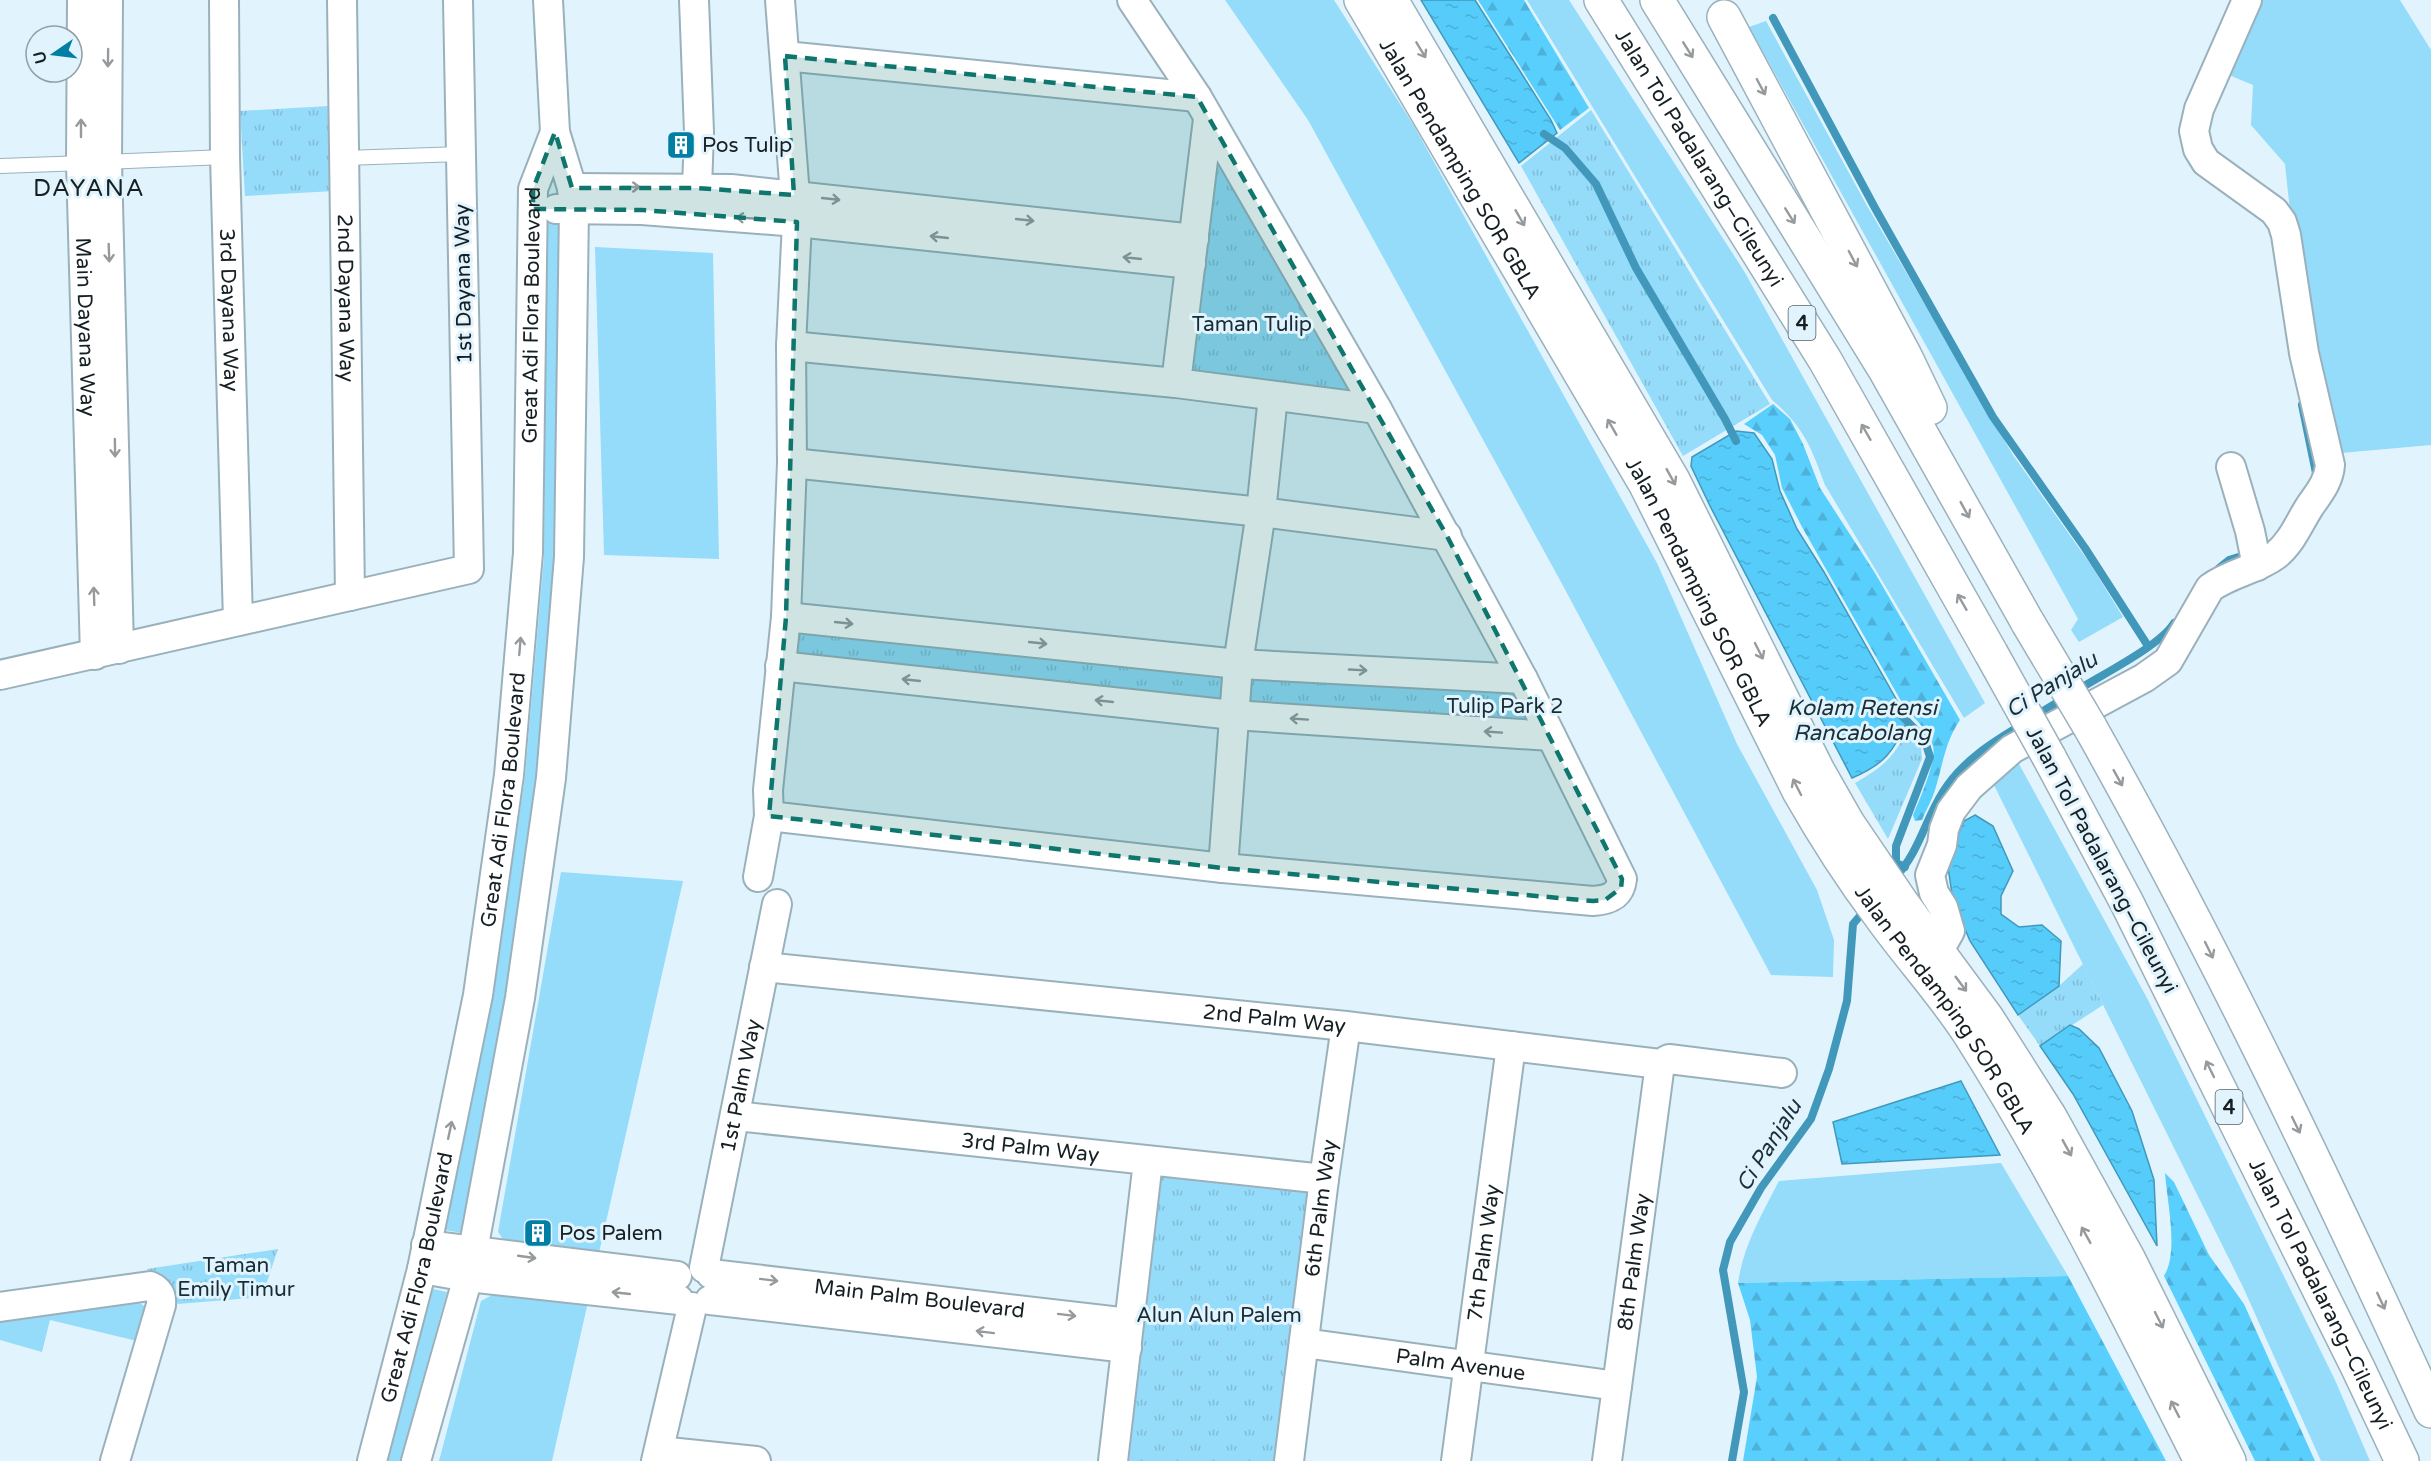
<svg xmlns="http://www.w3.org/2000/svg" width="2431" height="1461" font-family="'Varela Round',sans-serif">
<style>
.grass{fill:#95dbfa}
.forest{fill:url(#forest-firs)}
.park{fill:url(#park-tufts)}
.water{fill:url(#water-ripples);stroke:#4298ba;stroke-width:1.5}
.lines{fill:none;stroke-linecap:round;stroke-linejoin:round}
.stream{stroke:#4298ba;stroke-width:8}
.service-casing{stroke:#9ab1bc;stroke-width:16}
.minor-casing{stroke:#9ab1bc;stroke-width:32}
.tertiary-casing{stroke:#9ab1bc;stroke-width:36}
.motorway-casing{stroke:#9ab1bc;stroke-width:36}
.service{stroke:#fff;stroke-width:14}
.minor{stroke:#fff;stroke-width:28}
.tertiary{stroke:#fff;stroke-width:33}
.motorway{stroke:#fff;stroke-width:33}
.motorway-bridge-casing{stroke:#9ab1bc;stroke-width:36;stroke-linecap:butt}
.motorway-bridge{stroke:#fff;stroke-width:33}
.oneway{stroke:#969a9c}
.marked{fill:#0f766e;fill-opacity:0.2;stroke:#0f766e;stroke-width:4.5;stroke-dasharray:12 8;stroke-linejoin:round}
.labels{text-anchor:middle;stroke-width:6;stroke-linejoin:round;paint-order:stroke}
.shield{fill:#e1f4fd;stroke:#535f64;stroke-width:1.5}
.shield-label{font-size:20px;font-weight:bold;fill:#161f23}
.poi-label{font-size:21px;fill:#161f23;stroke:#e1f4fd;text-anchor:start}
.street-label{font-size:21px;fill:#161f23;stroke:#e1f4fd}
.park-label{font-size:21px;fill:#182c35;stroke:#e1f4fd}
.water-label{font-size:22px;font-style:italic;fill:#1a2e37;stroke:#e1f4fd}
.quarter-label{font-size:24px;letter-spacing:1.5px;fill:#161f23;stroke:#e1f4fd}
</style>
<defs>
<pattern id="forest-firs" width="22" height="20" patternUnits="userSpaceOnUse" patternTransform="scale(1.5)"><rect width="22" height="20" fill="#59cffe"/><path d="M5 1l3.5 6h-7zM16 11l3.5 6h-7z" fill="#4db1d9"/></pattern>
<pattern id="park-tufts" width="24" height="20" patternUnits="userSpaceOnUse" patternTransform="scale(1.5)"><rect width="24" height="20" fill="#95dbfa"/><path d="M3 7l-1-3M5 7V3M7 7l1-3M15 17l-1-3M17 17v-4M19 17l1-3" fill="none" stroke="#80bcd6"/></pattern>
<pattern id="water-ripples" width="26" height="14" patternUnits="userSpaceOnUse" patternTransform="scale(1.5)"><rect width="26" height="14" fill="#55ccfa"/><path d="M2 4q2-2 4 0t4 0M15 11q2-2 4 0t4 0" fill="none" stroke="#49afd6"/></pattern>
</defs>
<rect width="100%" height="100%" fill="#e1f4fd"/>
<!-- grass -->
<g class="grass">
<path d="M1225,0H1334L1414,126L1657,563L1737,744L1817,890L1834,940L1833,977L1771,975L1561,582L1308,120Z"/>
<path d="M1527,0H1569L1744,271L1985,703L1964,718L1825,485C1811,447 1804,427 1772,400Z"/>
<path d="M2260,0H2400L2431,50V445L2341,453L2290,211L2285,164L2251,125L2253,85L2229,75Z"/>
<path d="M1766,21L1866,204L2013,455L2091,565L2123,617L2079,642L2071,630L2078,619L1749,27Z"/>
<path d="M546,222H561L558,556L539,779L508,997L462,1233L444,1230L492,996L525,777L544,557Z"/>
<path d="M595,247L713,253L719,559L604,555Z"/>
<path d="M2013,753L2147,998L2335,1380L2370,1461H2321L2243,1287L1991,779Z"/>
<path d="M561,872L683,881L599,1253L507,1245L498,1232Z"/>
<path d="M2001,1163L2068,1276L1738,1283C1743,1246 1762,1214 1779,1181Z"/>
<path d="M433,1289L447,1292L400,1461H385Z"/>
<path d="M500,1291L588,1302L552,1461H439L481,1301Z"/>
<path d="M130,1296L147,1308L137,1341L50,1320L42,1352L0,1340V1313Z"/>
</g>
<!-- forest -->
<g class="forest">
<path d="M1478,0H1524L1589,108L1560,130Z"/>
<path d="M1773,404L1790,419L1803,444L1820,488L1875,573L1960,720C1945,742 1943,764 1935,790C1932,800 1926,810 1922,820L1915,821L1913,815C1919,801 1937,760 1933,746C1929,731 1915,719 1905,708L1802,527L1782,488L1775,455L1762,435L1744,424Z"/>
<path d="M2165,1173L2174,1182L2209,1255L2244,1304L2315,1461H2255L2164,1276C2179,1252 2167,1202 2165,1173Z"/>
<path d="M2068,1276L2166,1461H1743L1757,1377L1750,1320L1738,1283Z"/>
</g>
<!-- park -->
<g class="park">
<path d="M329,106L334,191L245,196L240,111Z"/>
<path d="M1591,110L1770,404L1683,456L1521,166Z"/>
<path d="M1211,130L1369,403L1182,378Z"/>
<path d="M786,617L1523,679L1551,736L780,666Z"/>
<path d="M1911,724L1921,745L1922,759L1888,839L1855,783C1887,764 1893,758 1911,724Z"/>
<path d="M2083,964L2103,1005L2040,1046L2018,1015L2059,986Z"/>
<path d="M1155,1171L1314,1190L1282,1461H1122Z"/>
<path d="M278,1249L262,1297L178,1304L167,1281L147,1269Z"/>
</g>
<!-- water -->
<g class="water">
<path d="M1421,0H1475L1551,120L1557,133L1519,163Z"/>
<path d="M1736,431L1754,433L1772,459L1780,491L1797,529L1824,572L1908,720C1892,752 1887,763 1852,778L1710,506L1691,466L1692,457Z"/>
<path d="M1975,815L1993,826L2013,871L2001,896V914L2019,927L2042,925L2061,941L2059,986L2018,1015L1970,941L1953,901L1947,860L1964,821Z"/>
<path d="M2070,1025L2079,1029L2099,1048L2132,1111L2154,1180L2157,1246L2073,1094L2040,1046Z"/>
<path d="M1961,1081L2000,1155L1842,1164L1833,1122Z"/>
</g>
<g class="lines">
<!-- stream -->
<g class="stream">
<path d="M1773,18L1875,208L1993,417L2085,548L2148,646"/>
<path d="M1544,134L1565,148L1596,184L1636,268L1725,419L1736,441"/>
<path d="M2302,405L2317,478"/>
<path d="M2219,568L2229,560L2248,554"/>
<path d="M2076,691C2101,675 2160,646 2174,623"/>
<path d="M1900,714L1924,738L1930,757L1896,846V863L1905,867"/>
<path d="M2035,716L2063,699"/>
<path d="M1894,879C1920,851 1924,822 1943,792C1962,761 1993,742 2023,724"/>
<path d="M1732,1461L1744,1392L1723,1270L1730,1242L1761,1188L1811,1119L1829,1069L1847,1001L1853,924L1865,910"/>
</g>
<!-- service casing -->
<g class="service-casing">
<g id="service">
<path d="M345,158L461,154"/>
<path d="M104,162L225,157"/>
<path d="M0,166L85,163"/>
</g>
</g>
<!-- minor casing -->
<g class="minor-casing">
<g id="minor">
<path id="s1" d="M82,0L81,163L95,655"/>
<path d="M108,0L107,162L119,649"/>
<path id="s2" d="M224,0L225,157L238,621"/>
<path id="s3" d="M342,0L350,596"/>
<path d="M694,0L699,132L697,188"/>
<path d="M780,0L797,222L791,346L792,463L786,617L768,790L769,816L1223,868L1593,901C1609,900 1620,896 1622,879L1523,679L1377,409L1197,97L1132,0"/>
<path d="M785,56L1197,97"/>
<path d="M1208,119L1176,383L1377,409"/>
<path d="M572,188L731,189L1194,239"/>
<path d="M556,209L642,210L797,222L1191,264"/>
<path d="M791,346L1176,383"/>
<path d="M792,463L1261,512L1447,536"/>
<path d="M2231,467L2250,531L2257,566"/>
<path d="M786,617L1238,664L1523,679"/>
<path d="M780,666L1233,715L1551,736"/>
<path d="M0,675L469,569L458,0"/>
<path d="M1223,868L1238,664L1261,512L1273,396"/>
<path d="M758,877L769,816"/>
<path d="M1935,948L1945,940L1950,931L1943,907L1934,893L1930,875L1942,845L1944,829L1951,811L1969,787L2012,749L2144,678L2168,661L2210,588C2230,573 2256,570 2276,555C2292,542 2299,523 2310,506C2319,493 2329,481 2330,465L2304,353L2286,235L2282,222L2274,211L2206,162L2198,149L2194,131L2199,109L2247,0"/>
<path id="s4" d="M764,967L1346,1026L1660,1064L1669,1059L1782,1073"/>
<path id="s5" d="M736,1116L1324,1179"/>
<path d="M426,1245L677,1276"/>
<path id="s6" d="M704,1268L777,904"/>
<path d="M422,1269L468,1277L679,1300"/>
<path id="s7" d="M711,1274L1129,1323"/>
<path d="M710,1300L1127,1348"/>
<path d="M0,1307L150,1286C159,1290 162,1295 161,1305L115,1461"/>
<path id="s8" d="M1304,1343L1617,1386"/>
<path d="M659,1451L756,1461"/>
<path id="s9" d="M372,1461L422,1269L478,995L509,775L528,553L533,189L555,132"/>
<path d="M416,1461L468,1277L520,998L551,778L569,557L574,209L572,188L555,132L548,0"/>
<path d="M656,1461L692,1307"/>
<path d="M1113,1461L1148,1161"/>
<path id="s10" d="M1289,1461L1324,1179L1346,1026"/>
<path id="s11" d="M1456,1461L1511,1046"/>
<path id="s12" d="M1607,1461L1660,1064"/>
</g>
</g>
<!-- tertiary casing -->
<g class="tertiary-casing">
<g id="tertiary">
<path id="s13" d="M1361,0L1646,485L1799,791C1824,835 1851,877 1881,917C1909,956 1943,993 1969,1033C2056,1170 2128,1316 2201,1461"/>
<path d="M1391,0L1673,480L1818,771L1847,822L1902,903L1987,1018L2050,1117L2129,1260L2229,1461"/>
</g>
</g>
<!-- motorway casing -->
<g class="motorway-casing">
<g id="motorway">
<path id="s14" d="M1601,0L1825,360L1991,653"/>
<path d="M1657,0L1884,368L2028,623"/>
<path d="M1724,17L1905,356L1930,408"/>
<path d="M2090,727C2215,949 2325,1179 2431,1411"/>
<path id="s15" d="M2049,757L2127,903L2358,1368L2402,1461"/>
</g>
</g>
<!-- service -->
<use href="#service" class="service"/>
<!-- minor -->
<use href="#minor" class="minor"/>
<!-- tertiary -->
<use href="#tertiary" class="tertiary"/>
<!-- motorway -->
<use href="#motorway" class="motorway"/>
<!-- motorway-bridge casing -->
<g class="motorway-bridge-casing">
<g id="motorway-bridge">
<path d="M2028,623L2090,727"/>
<path d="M1991,653L2049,757"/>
</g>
</g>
<!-- motorway-bridge -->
<use href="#motorway-bridge" class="motorway-bridge"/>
</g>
<!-- one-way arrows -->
<defs><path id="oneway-shaft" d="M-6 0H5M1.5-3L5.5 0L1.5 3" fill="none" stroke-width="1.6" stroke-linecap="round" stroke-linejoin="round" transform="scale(1.5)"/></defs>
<g class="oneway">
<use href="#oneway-shaft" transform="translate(1421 50) rotate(59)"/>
<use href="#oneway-shaft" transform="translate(1688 50) rotate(58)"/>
<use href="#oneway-shaft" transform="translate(108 58) rotate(91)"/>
<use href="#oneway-shaft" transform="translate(1761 87) rotate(62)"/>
<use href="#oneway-shaft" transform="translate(81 128) rotate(-90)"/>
<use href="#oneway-shaft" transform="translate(631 187)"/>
<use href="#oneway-shaft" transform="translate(831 199) rotate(6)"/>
<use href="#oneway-shaft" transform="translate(1790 216) rotate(58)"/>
<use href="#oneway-shaft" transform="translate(745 218) rotate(-176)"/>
<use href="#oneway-shaft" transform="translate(1520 218) rotate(60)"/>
<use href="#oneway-shaft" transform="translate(1025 220) rotate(6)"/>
<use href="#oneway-shaft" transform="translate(939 237) rotate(-174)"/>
<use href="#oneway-shaft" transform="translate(109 253) rotate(88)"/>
<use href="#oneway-shaft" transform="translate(1132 258) rotate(-174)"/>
<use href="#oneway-shaft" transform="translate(1853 259) rotate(62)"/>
<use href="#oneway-shaft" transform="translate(1612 427) rotate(-120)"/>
<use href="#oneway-shaft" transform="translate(1866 432) rotate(-120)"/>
<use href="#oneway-shaft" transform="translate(115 448) rotate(89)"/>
<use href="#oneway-shaft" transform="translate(1671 477) rotate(61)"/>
<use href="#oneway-shaft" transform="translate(1965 510) rotate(61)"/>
<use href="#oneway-shaft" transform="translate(94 596) rotate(-92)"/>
<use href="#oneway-shaft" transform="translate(1962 602) rotate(-120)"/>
<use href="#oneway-shaft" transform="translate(844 623) rotate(6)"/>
<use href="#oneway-shaft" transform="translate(1038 643) rotate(6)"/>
<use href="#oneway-shaft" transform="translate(520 646) rotate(-85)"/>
<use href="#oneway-shaft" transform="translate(1759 651) rotate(63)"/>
<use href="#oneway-shaft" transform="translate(1358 670) rotate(3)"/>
<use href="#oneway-shaft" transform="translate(911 680) rotate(-174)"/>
<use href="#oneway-shaft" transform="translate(1104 701) rotate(-174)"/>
<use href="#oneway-shaft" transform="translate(1299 719) rotate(-176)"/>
<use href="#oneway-shaft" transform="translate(1493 732) rotate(-176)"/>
<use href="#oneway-shaft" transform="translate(2118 778) rotate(61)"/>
<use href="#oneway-shaft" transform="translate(1797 787) rotate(-117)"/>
<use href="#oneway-shaft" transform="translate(2209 950) rotate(64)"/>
<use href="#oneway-shaft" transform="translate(1961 984) rotate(53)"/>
<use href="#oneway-shaft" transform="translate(2210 1069) rotate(-116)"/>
<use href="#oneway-shaft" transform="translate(2296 1125) rotate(64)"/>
<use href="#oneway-shaft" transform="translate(450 1130) rotate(-78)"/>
<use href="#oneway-shaft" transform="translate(2067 1148) rotate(61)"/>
<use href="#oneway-shaft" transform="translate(2086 1235) rotate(-119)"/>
<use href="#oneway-shaft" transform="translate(527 1257) rotate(8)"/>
<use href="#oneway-shaft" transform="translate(769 1280) rotate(7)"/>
<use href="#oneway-shaft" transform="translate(621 1293) rotate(-174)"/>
<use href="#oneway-shaft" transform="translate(2381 1301) rotate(65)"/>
<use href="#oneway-shaft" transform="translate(1067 1315) rotate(7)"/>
<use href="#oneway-shaft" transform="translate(2159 1320) rotate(63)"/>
<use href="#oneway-shaft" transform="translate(985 1332) rotate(-173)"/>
<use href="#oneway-shaft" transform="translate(2175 1409) rotate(-117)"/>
</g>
<!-- marked area -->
<path class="marked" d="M785,56L1197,97L1447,536L1622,879L1621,888L1605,900L1593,901L1223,868L769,816L786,617L797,222L642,210L533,209V189L555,132L572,188H697L794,195Z"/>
<!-- icons -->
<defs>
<g id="building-square" transform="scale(1.5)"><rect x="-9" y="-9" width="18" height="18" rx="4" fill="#007ea4" stroke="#e1f4fd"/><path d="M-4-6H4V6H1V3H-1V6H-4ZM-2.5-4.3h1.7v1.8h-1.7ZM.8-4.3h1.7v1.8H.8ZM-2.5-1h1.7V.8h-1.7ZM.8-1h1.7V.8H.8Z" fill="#fff"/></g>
</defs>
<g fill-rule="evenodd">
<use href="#building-square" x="681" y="145"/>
<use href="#building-square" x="538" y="1233"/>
</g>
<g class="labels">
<!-- shield labels -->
<g class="shield">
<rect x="1788.5" y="306" width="27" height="34" rx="4.5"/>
<rect x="2215.5" y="1090" width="27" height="34" rx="4.5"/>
</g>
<g class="shield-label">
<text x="1802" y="330">4</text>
<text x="2229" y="1114">4</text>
</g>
<!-- poi labels -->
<g class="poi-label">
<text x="702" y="152">Pos Tulip</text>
<text x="559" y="1240">Pos Palem</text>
</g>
<!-- street labels -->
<g class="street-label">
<text dy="7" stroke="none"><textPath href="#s14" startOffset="186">Jalan Tol Padalarang–Cileunyi</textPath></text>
<text dy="7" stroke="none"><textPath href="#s13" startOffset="196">Jalan Pendamping SOR GBLA</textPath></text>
<text transform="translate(463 284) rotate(-91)" y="7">1st Dayana Way</text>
<text dy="7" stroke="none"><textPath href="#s3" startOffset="298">2nd Dayana Way</textPath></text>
<text dy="7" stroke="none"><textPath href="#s2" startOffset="310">3rd Dayana Way</textPath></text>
<text dy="7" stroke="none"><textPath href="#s9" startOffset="1161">Great Adi Flora Boulevard</textPath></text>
<text dy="7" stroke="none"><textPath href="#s1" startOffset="327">Main Dayana Way</textPath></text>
<text dy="7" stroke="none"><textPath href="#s13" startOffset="682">Jalan Pendamping SOR GBLA</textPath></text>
<text dy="7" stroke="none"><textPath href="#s9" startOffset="675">Great Adi Flora Boulevard</textPath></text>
<text transform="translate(2102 860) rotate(62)" y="7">Jalan Tol Padalarang–Cileunyi</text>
<text dy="7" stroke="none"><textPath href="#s13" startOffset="1168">Jalan Pendamping SOR GBLA</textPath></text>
<text dy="7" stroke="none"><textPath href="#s4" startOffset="513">2nd Palm Way</textPath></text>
<text dy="7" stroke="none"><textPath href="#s6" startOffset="186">1st Palm Way</textPath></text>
<text dy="7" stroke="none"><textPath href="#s5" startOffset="296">3rd Palm Way</textPath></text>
<text dy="7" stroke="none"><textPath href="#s10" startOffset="255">6th Palm Way</textPath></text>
<text dy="7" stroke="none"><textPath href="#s11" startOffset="210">7th Palm Way</textPath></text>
<text dy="7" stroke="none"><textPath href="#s12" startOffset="201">8th Palm Way</textPath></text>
<text dy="7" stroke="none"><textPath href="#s9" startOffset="189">Great Adi Flora Boulevard</textPath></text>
<text dy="7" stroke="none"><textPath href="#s15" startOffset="602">Jalan Tol Padalarang–Cileunyi</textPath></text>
<text dy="7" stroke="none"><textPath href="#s7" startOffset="210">Main Palm Boulevard</textPath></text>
<text dy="7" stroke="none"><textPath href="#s8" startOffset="158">Palm Avenue</textPath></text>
</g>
<!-- park labels -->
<g class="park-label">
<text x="1252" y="331">Taman Tulip</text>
<text x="1505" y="713">Tulip Park 2</text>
<text x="236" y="1272">Taman<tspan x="236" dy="24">Emily Timur</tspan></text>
<text x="1219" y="1322">Alun Alun Palem</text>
</g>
<!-- water labels -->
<g class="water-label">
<text transform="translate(2051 684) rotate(-32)" y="8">Ci Panjalu</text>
<text x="1862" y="715">Kolam Retensi<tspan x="1862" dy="25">Rancabolang</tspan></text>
<text transform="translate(1768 1145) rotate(-58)" y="8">Ci Panjalu</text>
</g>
<!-- quarter labels -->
<g class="quarter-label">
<text x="89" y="196">DAYANA</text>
</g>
</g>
<!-- north arrow -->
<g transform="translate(54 54) rotate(256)"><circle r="28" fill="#e1f4fd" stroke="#909fa6" stroke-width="1.5"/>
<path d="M0-4.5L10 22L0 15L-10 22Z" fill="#007ea4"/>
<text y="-9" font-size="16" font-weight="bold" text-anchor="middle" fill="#161f23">U</text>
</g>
</svg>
